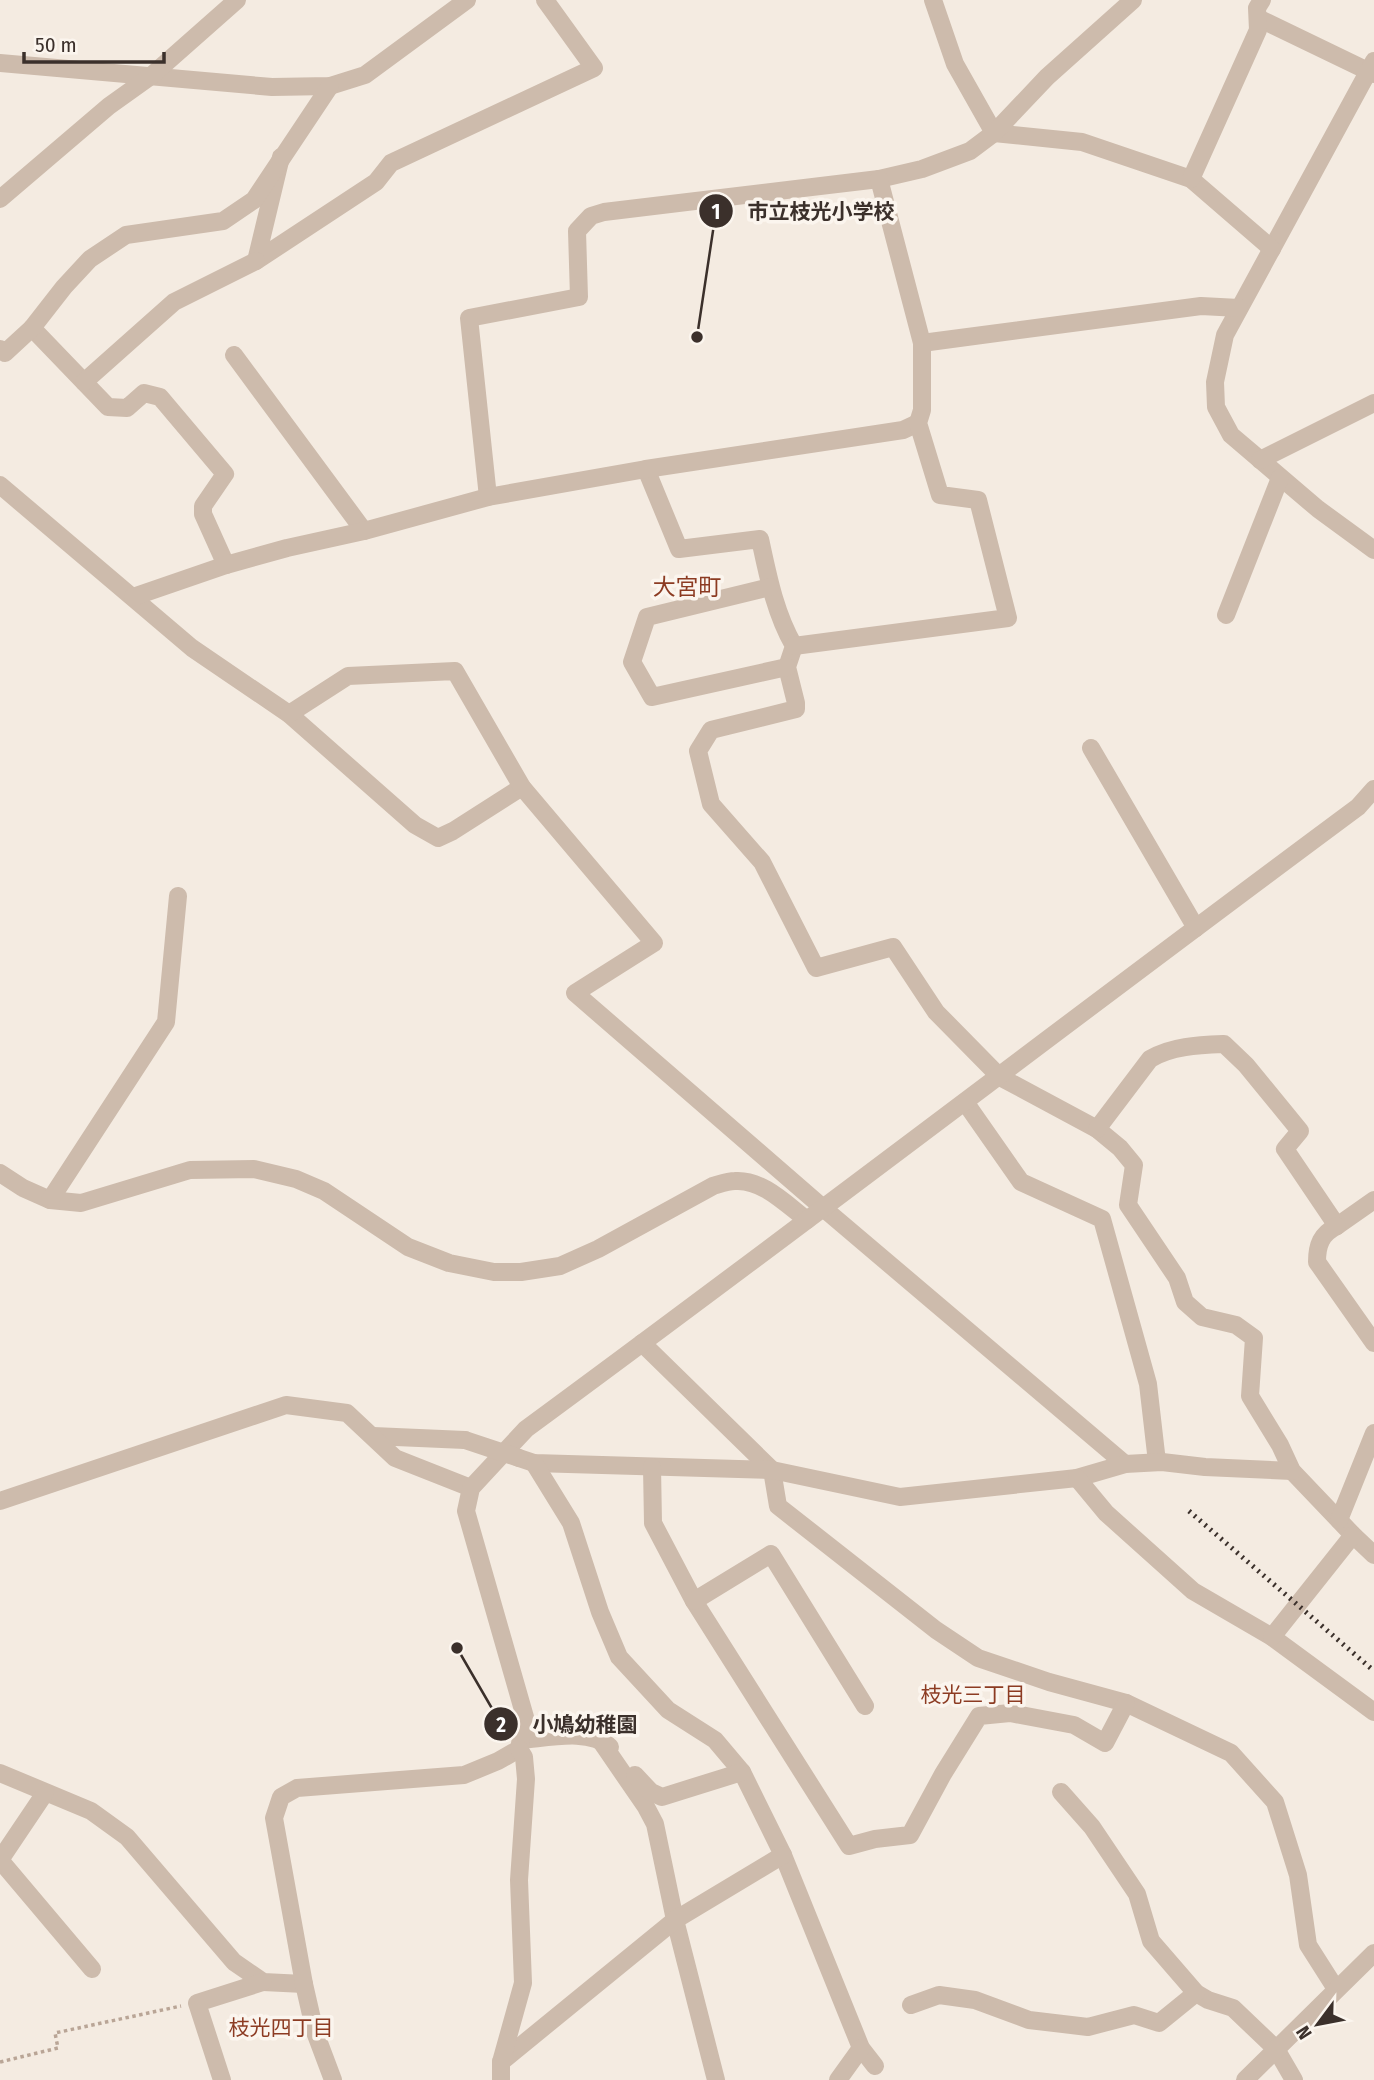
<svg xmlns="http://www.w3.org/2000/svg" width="1374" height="2080" font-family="'Fira Sans Condensed','Noto Sans JP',sans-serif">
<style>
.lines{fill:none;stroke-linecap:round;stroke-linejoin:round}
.path{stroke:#b9a596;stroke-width:3.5;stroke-dasharray:3.5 3.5;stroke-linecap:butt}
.minor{stroke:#cdbbac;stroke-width:18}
.rail{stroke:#3b302b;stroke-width:5;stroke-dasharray:2 5;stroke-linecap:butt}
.minor-bridge{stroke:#cdbbac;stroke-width:18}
.labels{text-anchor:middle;stroke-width:7;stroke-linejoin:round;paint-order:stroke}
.neighbourhood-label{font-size:21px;fill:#8c3b22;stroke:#fbf5ee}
.quarter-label{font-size:23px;fill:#8c3b22;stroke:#fbf5ee}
.leader{fill:none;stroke:#3b302b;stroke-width:2.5}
.callout-dot{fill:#3b302b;stroke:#fbf5ee;stroke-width:2.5}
.mark-label{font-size:21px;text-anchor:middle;font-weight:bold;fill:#fff}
.callout-label{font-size:21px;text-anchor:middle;font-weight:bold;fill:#3b302b;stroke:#fbf5ee;stroke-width:7;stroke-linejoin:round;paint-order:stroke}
</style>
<rect width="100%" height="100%" fill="#f4ebe1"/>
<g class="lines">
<!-- path -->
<path class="path" d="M0,2062L58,2048L55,2033L181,2006"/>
<!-- minor -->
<g class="minor">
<path d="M933,0L955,64L994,133"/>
<path d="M1258,18L1374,74"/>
<path d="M1374,61L1225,335L1215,382L1216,407L1231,435L1318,509L1374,550"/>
<path d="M0,63L272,87L330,86L365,75L467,0"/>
<path d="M994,133L1082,142L1191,179L1272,249"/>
<path d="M281,157L256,261L376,182L391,163L594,68L545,0"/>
<path d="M1191,179L1258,30L1257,8L1262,0"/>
<path d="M0,199L109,106L151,76L237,0"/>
<path d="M32,328L108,407L127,408L144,393L160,397L225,474L203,506V514L226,565"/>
<path d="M922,343L1201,306L1239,308"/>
<path d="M0,349L5,353L32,328L64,287L90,259L126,235L223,221L254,200L330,86"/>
<path d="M234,355L364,531"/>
<path d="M84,382L174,302L256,261"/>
<path d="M1260,460L1374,403"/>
<path d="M646,469L679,549L760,539C768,576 775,613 794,646L787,667L796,703V709L711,730L698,751L711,804L762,862L816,968L893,947L936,1012L1000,1077L1097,1129L1120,1148L1134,1165L1128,1205L1177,1278L1185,1302L1202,1317L1236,1325L1254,1338L1250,1396L1280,1445L1292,1471L1353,1535L1374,1555"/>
<path d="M0,485L192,648L289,714L415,825L438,838L453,831L522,787"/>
<path d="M488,497L469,318L579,297L577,231L591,216L604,212L879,179L922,169L970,151L994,133L1047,77L1133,0"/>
<path d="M770,587L647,617L632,662L652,697L787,667"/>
<path d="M133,597L226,565L287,548L364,531L488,497L646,469L903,430L918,423"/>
<path d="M1226,615L1280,478"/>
<path d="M794,646L1008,618L978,500L940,495L918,423L922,410V343L879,179"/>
<path d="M289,714L348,676L455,671L522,787L654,943L575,993L822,1207L1125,1464"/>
<path d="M1091,748L1196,928"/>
<path d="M965,1102L1021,1182L1102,1219L1148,1384L1157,1462"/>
<path d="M1097,1129L1150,1059C1171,1046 1199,1045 1224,1044L1246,1065L1300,1131L1285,1149L1337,1226L1374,1200"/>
<path d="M0,1173L23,1188L50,1200L81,1203L190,1170L254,1169L296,1179L324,1191L408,1247L449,1263L494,1272H521L560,1266L598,1249L713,1186C720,1184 728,1181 735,1181C762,1179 786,1204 807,1220"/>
<path d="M50,1200L166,1022L178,896"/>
<path d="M1337,1226C1321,1234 1317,1245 1317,1262L1374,1343"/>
<path d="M642,1343L772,1470L778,1506L936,1630L978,1658L1049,1682L1126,1703L1231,1753L1275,1802L1298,1875L1308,1945L1336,1989"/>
<path d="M373,1436L465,1440"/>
<path d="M519,1458L534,1463L772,1470L900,1497L1077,1478L1125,1464L1162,1462L1205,1467L1292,1471"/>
<path d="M534,1463L571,1523L600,1612L619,1657L668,1710L715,1740L742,1772L783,1855L861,2048L875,2066"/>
<path d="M652,1467L653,1523L694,1601L849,1846L875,1839L910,1835L943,1774L979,1716L1010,1713L1074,1725L1105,1743L1126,1703"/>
<path d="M1077,1478L1106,1513L1193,1591L1272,1637L1374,1712"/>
<path d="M0,1501L286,1405L347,1413L395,1458L471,1488"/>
<path d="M1339,1520L1374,1433"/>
<path d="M694,1601L771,1554L865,1706"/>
<path d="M1272,1637L1353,1535"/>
<path d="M522,1740C547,1738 590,1728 610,1747"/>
<path d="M600,1740L646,1807L655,1824L675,1920L716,2080"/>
<path d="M0,1773L91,1811L127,1837L234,1962L263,1982L304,1984"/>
<path d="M635,1775L651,1792L662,1797L742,1772"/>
<path d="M1061,1792L1092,1827L1137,1894L1151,1941L1196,1993L1208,2000L1233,2008L1276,2049L1294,2080"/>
<path d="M45,1793L0,1860L92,1969"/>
<path d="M911,2005L939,1995L975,2000L1029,2020L1088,2027L1134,2015L1159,2023L1196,1993"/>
<path d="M501,2062L675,1920L783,1855"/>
<path d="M222,2080L197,2003L263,1982"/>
<path d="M333,2080L315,2032L304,1984L274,1818L281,1797L297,1788L464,1775L498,1761L519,1749L525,1717L466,1511L471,1488L526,1429C805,1224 1080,1013 1358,807L1374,789"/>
<path d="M501,2080V2062L523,1983L519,1880L526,1779L524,1757L519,1749"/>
<path d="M838,2080L861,2048"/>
<path d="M1245,2080L1374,1953"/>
</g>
<!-- rail -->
<path class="rail" d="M1189,1511L1374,1671"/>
<!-- minor-bridge -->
<path class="minor-bridge" d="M465,1440L519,1458"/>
</g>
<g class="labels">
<!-- neighbourhood labels -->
<g class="neighbourhood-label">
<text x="973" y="1702">枝光三丁目</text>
<text x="281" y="2035">枝光四丁目</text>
</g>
<!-- quarter labels -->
<g class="quarter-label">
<text x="687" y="595">大宮町</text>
</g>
</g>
<!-- callouts -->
<path class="leader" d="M697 337L716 211M457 1648L501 1724"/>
<g class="callout-dot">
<circle cx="697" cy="337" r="7"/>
<circle cx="457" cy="1648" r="7"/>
<circle cx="716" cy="211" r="18"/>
<circle cx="501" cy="1724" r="18"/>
</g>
<g class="mark-label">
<text x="716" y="219">1</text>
<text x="501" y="1732">2</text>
</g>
<g class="callout-label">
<text x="821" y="219">市立枝光小学校</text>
<text x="585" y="1732">小鳩幼稚園</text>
</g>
<!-- north arrow -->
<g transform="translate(1318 2024) rotate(238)" stroke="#fbf5ee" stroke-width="5" paint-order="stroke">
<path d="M0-5L12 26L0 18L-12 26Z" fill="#3b302b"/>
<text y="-10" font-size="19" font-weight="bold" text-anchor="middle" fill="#3b302b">N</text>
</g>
<!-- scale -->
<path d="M24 52v10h140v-10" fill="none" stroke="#3b302b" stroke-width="3.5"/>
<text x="35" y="52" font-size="21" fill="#3b302b" stroke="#fbf5ee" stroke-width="5" paint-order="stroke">50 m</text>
</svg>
